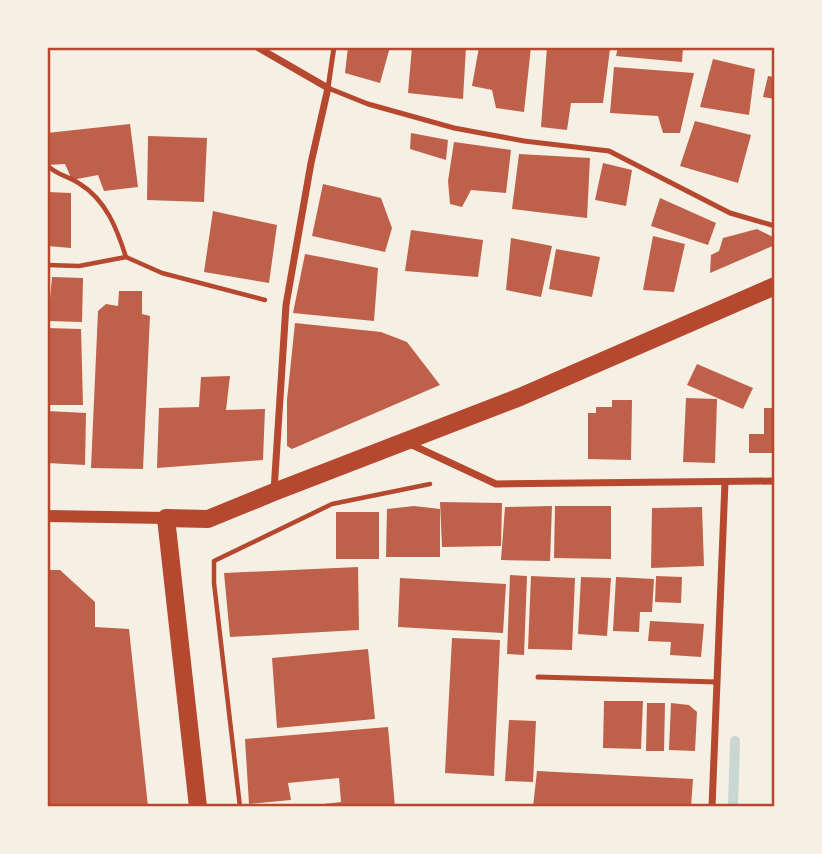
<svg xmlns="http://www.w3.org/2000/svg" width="822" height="854" font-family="Quicksand,sans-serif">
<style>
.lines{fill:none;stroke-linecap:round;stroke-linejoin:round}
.stream{stroke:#c9d6d2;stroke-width:10}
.building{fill:#bf614a}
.path{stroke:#b5482f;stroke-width:4.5}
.service{stroke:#b5482f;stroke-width:5}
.minor{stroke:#b5482f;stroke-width:7}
.tertiary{stroke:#b5482f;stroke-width:12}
.primary{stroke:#b5482f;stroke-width:18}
.neatline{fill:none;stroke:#b5482f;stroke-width:2.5}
</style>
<rect width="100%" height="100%" fill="#f6efe4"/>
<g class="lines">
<!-- stream -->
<path class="stream" d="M733,807L735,741"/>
</g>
<!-- building -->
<g class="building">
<path d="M348,47H390L380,83L345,73Z"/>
<path d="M412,47H466L463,99L408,93Z"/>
<path d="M479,47H531L524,112L496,108L492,90L472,86Z"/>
<path d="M547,47L610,49L603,103H571L567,130L541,127Z"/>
<path d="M618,47H683L682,62L616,56Z"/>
<path d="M713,59L755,69L749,115L700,107Z"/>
<path d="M614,67L694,73L680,133H663L658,116L610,113Z"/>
<path d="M768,76L775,77V99L763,97Z"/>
<path d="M695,121L751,135L738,183L680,166Z"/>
<path d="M130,124L138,187L104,191L98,175L72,180L65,164L47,165V133Z"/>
<path d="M411,133L448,140L446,160L410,149Z"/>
<path d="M148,136L207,138L204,202L147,200Z"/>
<path d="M454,142L511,150L506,193L471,190L462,207L450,204L448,181Z"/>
<path d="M519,154L590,158L587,218L512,209Z"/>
<path d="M603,163L632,170L626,206L595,200Z"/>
<path d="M323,184L381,198L392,228L385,252L312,236Z"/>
<path d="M47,192L71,193V248L47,246Z"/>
<path d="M660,198L716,223L708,245L651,226Z"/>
<path d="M213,211L277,225L269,283L204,272Z"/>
<path d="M757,229L775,238V245L710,273L711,255L719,251L723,238Z"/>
<path d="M411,230L483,240L478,277L405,271Z"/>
<path d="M653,236L685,244L674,292L643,290Z"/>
<path d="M511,238L552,246L541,297L506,290Z"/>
<path d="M556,249L600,257L592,297L549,289Z"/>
<path d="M305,254L378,268L374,321L293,313Z"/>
<path d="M52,277L83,278L82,322L48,321Z"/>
<path d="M119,291H142V314L150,316L143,469L91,468L98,311L106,304L118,306Z"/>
<path d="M295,323L381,332L407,342L440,385L292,449L287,446V400Z"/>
<path d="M47,328L81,329L83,405H47Z"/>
<path d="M697,364L753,388L743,409L687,385Z"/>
<path d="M230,376L226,410L265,409L263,460L157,468L159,408L199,407L201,377Z"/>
<path d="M686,398L717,399L715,463L683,462Z"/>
<path d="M612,400H632L631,460L588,459V413H596V407H612Z"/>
<path d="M764,408H775V453H749V434H764Z"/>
<path d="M47,411L86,413L85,465L47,463Z"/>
<path d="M440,502L502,503L501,546L442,547Z"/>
<path d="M414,506L440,509V557H386L387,509Z"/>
<path d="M552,506L550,561L501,560L505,507Z"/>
<path d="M555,506H611V559L554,558Z"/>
<path d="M702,507L704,566L651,568L652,508Z"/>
<rect x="336" y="512" width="43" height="47"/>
<path d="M358,567L359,630L230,637L224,573Z"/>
<path d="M47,570H60L95,602V627L129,629L148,807H47Z"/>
<path d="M510,575L527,576L524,655L507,654Z"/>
<path d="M531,576L575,578L572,650L528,649Z"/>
<path d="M656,576L682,577L681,603L655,602Z"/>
<path d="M581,577L611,578L607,636L578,634Z"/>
<path d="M616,577L654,579L652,612H640L639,632L613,631Z"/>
<path d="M400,578L506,584L503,633L398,627Z"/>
<path d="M650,621L704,624L701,657L670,655L671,642L648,641Z"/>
<path d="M452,638L500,640L494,776L445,773Z"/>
<path d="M368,649L375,719L277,728L272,658Z"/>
<path d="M604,701H643L641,749L603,748Z"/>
<path d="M647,703H665L664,751H646Z"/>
<path d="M671,703L689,705L697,712L695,751L669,750Z"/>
<path d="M509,720L536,721L533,782L505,781Z"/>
<path d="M388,727L395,807H315V805L341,802L339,778L288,783L291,800L249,804L245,739Z"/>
<path d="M537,771L693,779L691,807H533Z"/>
</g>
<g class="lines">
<!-- path -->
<g class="path">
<path d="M47,165C56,175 69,176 80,184C106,200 117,229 126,257L162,273L265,300"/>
<path d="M47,265L79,266L126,257"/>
<path d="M240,807L214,583V561L332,504L430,484"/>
</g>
<!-- service -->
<g class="service">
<path d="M334,47L328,88L368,104L454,128L524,141L609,151L730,213L775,226"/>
<path d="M538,677L717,682"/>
</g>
<!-- minor -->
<g class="minor">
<path d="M257,47L328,88L311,163L286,305L274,491"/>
<path d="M410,444L496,484L775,481"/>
<path d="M712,807L725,482"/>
</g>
<!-- tertiary -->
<path class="tertiary" d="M47,516L166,518"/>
<!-- primary -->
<path class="primary" d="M198,807L166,518L208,519L274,492L520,397L775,286"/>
</g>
<!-- border -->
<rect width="822" height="854" fill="none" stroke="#f6efe4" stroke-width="98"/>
<rect x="49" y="49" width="724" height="756" class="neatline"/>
</svg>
